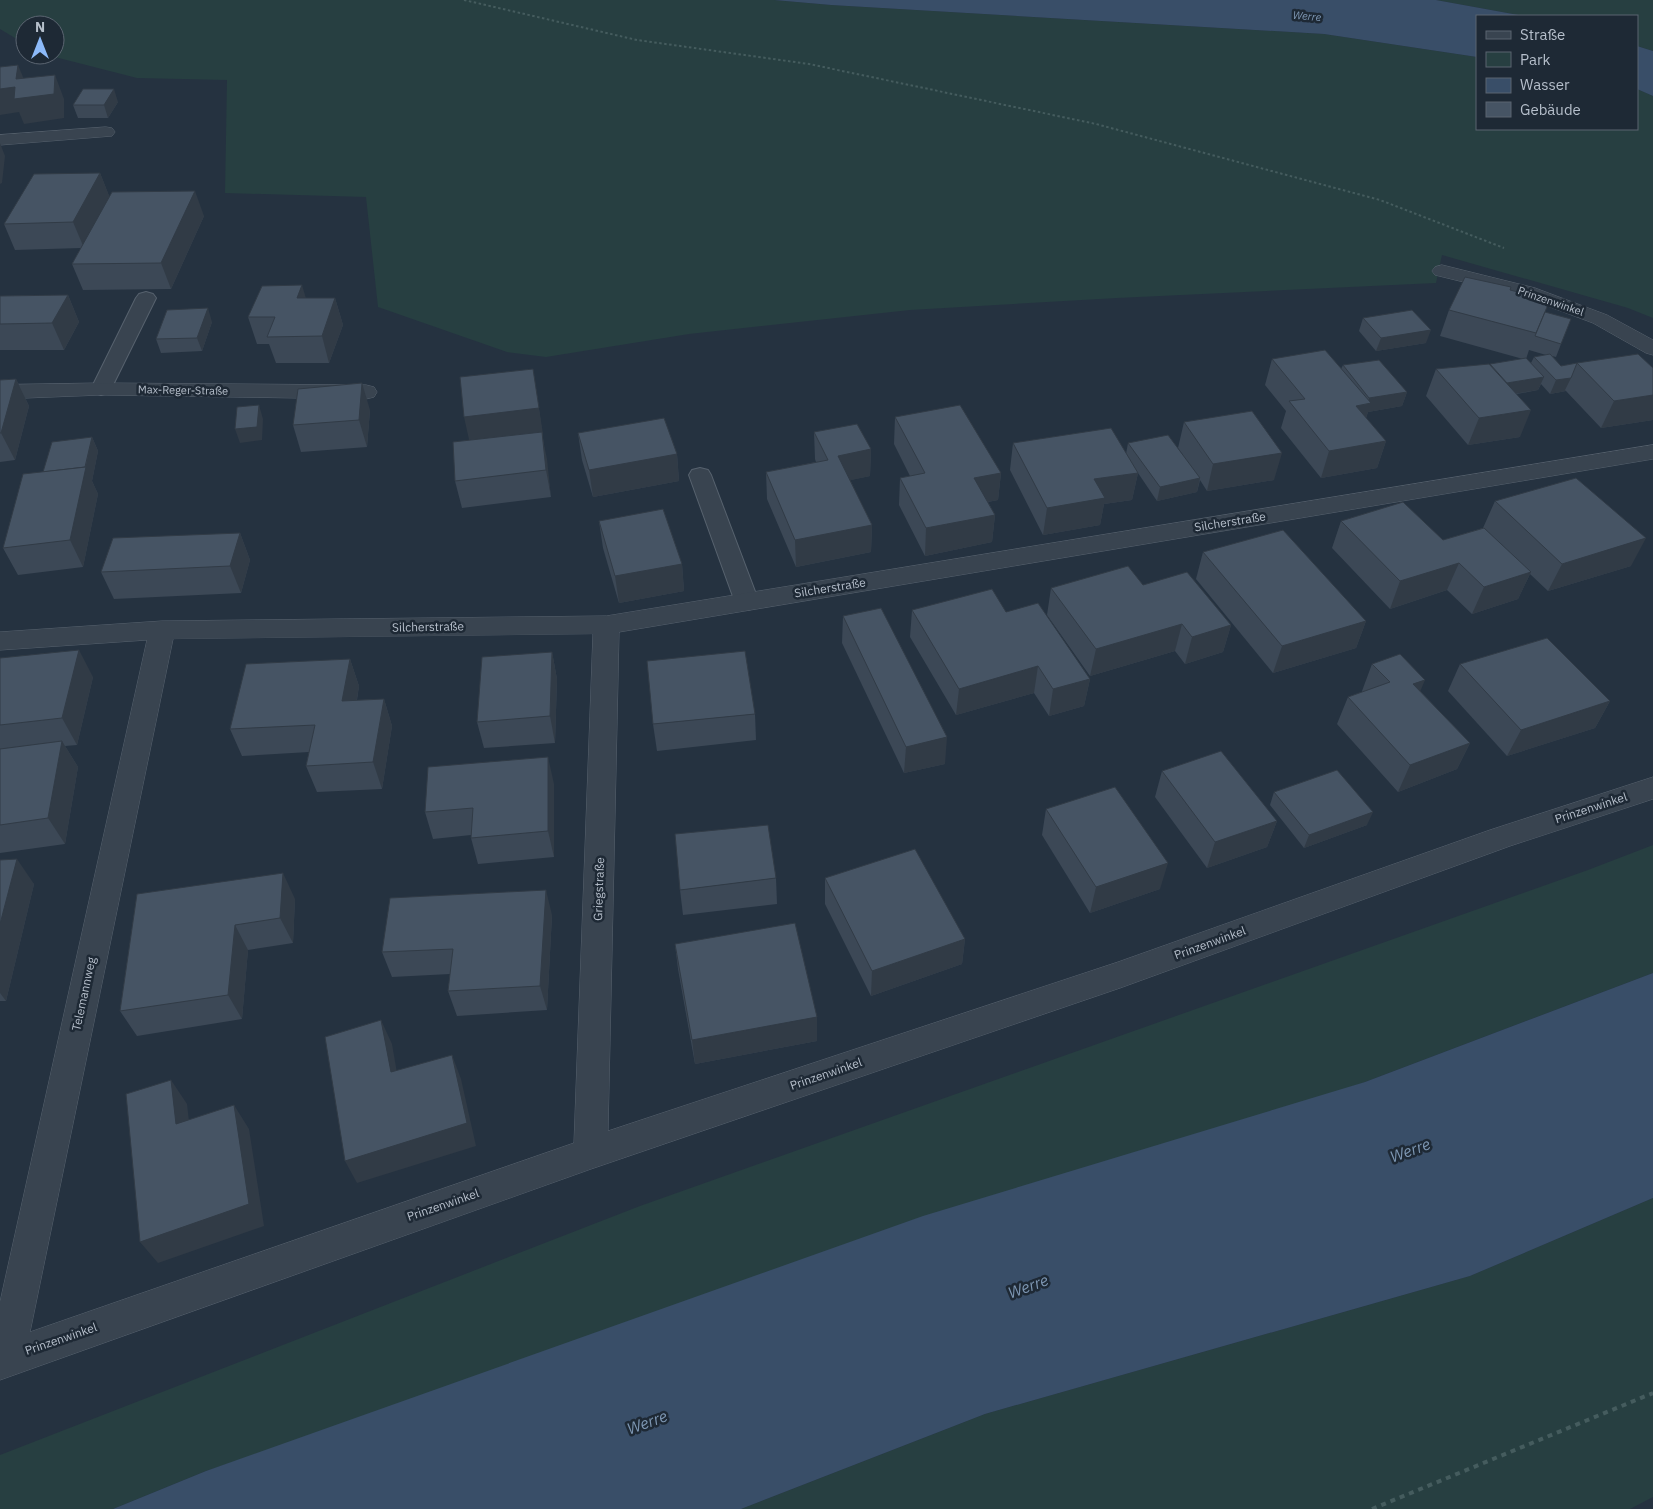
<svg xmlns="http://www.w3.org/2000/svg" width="1653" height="1509" font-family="'IBM Plex Sans',sans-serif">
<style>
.green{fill:#273f41}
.water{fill:#394e68}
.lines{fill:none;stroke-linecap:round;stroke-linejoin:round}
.service-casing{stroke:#57626e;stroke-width:2}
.minor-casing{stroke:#57626e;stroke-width:1}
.path-far1{stroke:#455c5e;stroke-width:2;stroke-dasharray:2.5 2.5;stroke-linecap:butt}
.path{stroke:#455c5e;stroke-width:4;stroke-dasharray:5 5;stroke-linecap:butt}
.service{fill:#394450;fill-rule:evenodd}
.minor{fill:#394450;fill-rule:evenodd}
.wall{fill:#3c4856;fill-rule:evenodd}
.shaded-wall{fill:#313b46}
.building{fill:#465464;stroke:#313b46}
.labels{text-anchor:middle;stroke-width:5;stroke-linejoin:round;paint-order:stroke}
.far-water-label{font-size:11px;font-style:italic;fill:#7d96b2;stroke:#1e2935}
.far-street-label{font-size:11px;fill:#b6bfcb;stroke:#1e2935}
.street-label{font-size:12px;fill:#b6bfcb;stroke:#1e2935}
.near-water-label{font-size:16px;font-style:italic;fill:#7d96b2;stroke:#1e2935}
</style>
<rect width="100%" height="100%" fill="#253240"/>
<!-- green -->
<g class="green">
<path d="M0,0H774L831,5L1324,34L1477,57V129H1637V89L1653,96V318L1628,308L1442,255L1436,283L1117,298L910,310L689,334L546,357L507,352L378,307L366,197L225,193L227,80L137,78L47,55H55V25H25V44L0,29Z"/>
<path d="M1436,0H1653V51L1637,46V16H1524Z"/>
<path d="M1653,845V973L1365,1082L206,1471L113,1509H0V1455L640,1206L1588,870Z"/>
<path d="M1653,1198V1497L1630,1509H741L985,1414L1470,1276Z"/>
</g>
<!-- water -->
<g class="water">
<path d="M774,0H1436L1524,16H1477V57L1324,34L831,5Z"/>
<path d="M1637,46L1653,51V96L1637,89Z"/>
<path d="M1653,973V1198L1470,1276L985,1414L741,1509H113L206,1471L923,1216L1365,1082Z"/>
</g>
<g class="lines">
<!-- service casing -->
<g class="service-casing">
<g id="service">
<path d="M146,292L153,294L156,298L111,389L108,393L101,395L94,393L91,389L136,298L139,294Z"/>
<path d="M700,468L708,470L711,475L759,602L755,608L747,610L739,608L735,602L689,475L692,470Z"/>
</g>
</g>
<!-- minor casing -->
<g class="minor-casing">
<g id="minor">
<path d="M106,127L112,128L115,132L112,136L0,145V135Z"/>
<path d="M1442,265L1535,288L1607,315L1653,340V355L1646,353L1593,323L1521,296L1435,275L1432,271L1435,267Z"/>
<path d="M101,383L366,385L374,387L377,392L374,397L366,399L101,395L0,399V385Z"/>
<path d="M1653,445V459L619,632L608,1131L1118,962L1490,830L1653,777V799L1510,846L1120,988L591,1169L0,1380V1302L147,640L0,650V632L162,621L606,616ZM593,634L574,1143L30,1332L173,639Z"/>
</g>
</g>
<!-- path-far1 -->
<path class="path-far1" d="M464,0L637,40L809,64L1096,124L1380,200L1504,248"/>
<!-- path -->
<path class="path" d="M1372,1509L1653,1393"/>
<!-- service -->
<use href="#service" class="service"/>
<!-- minor -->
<use href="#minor" class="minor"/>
</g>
<!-- wall -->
<g class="wall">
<path d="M118,102L108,118H78L73,105Z"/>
<path d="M100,173L109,196L204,216L171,289L83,290L72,264L81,248L15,250L4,224Z"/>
<path d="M1510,290L1545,312L1561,344L1556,357L1552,356L1561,366L1577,363L1653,368V420L1601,428L1566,391L1550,394L1541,384L1538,390L1517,394L1520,437L1468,445L1426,396L1436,369L1490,365L1523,359L1440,336L1449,310ZM1529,350L1546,355L1534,357L1531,363L1526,359Z"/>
<path d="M68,295L79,322L64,350H0V296Z"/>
<path d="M306,298H335L343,325L329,363H276L269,344H257L248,317Z"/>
<path d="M1363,318L1426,343L1376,351L1359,331Z"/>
<path d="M212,322L202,351L161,353L156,339Z"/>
<path d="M1272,359L1341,369L1343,365L1407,392L1402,406L1368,412L1366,418L1386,441L1377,468L1321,478L1281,428L1286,411L1265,385Z"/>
<path d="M16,379L29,406L15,460L0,462V380Z"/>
<path d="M537,395L551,497L462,508L455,481L469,440Z"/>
<path d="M370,410L367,447L301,452L293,425Z"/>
<path d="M895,417L1001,473L998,500L988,502L995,515L992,542L925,556L899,505L900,478L910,476L894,444Z"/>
<path d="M1184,422L1274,480L1207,491L1200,480L1197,492L1157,501L1138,473L1132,500L1104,504L1100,525L1043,535L1010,470L1013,443L1126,454L1128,443L1183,455L1178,448Z"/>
<path d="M814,432L871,449L870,476L850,480L872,525L871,552L796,567L767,499L766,472L816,462L815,459Z"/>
<path d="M578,433L677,454L679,481L593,497L582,460Z"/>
<path d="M92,437L98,451L92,481L98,494L83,567L18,575L3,548L43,472Z"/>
<path d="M1495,501L1631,566L1548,591L1530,574L1518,599L1472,614L1447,590L1390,609L1332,548L1341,521L1443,540L1483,528Z"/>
<path d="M599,521L682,564L684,591L619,603L603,548Z"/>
<path d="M240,533L250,560L241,593L114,599L101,572Z"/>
<path d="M1203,552L1366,621L1356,648L1273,673L1196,579Z"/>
<path d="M1143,585L1231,625L1223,652L1185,664L1175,651L1090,676L1047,615L1051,588Z"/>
<path d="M912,610L1006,612L1090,679L1084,706L1049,716L1034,693L956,715L910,637Z"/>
<path d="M843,616L945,764L904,773L842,643Z"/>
<path d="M552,652L557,679L555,743L484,748L477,722Z"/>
<path d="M0,658L93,677L77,745L65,746L78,767L65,844L0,853Z"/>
<path d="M350,659L359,686L357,700L384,699L392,726L382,789L317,792L306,766L309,752L242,756L230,729Z"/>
<path d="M1372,664L1420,691L1470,743L1457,769L1398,792L1337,724L1348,697L1362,692V691Z"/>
<path d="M1460,664L1610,701L1595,728L1507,756L1448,691Z"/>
<path d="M755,714L756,740L657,751L653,724Z"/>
<path d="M1162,771L1277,821L1267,847L1207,868L1155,797Z"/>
<path d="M554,784V857L478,864L471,838V835L433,839L425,812Z"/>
<path d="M1274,792L1367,825L1304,848L1270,805Z"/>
<path d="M1046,809L1160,889L1090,913L1042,835Z"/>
<path d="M0,860L34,884L6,1001H0Z"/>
<path d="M776,878L777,904L683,915L680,890Z"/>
<path d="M825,878L965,939L962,964L871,996L825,904Z"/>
<path d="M137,894L295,899L293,943L248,950L242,1019L137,1036L120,1011Z"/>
<path d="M552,915L547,1010L457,1016L448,991L450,974L392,977L382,952Z"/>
<path d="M675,944L817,1041L695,1064L678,969Z"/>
</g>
<!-- shaded-wall -->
<g class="shaded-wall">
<path d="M18,65L28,89L55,75L64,99V118L24,124L19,112L0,115V89L16,79Z"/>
<path d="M114,89L118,102L108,118L104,105Z"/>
<path d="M0,143L5,156L2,183L0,184Z"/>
<path d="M100,173L110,198L84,248L73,222Z"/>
<path d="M195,191L204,216L171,289L161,263Z"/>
<path d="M302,285L310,312L297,298Z"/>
<path d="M68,295L79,322L64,350L52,323Z"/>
<path d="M335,298L343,325L329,363L322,336Z"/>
<path d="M208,308L212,322L202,351L197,338Z"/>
<path d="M1431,330L1426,343L1376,351L1381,338Z"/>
<path d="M533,369L543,434L542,435L547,459L551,497L546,470L470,444L464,417Z"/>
<path d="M1544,377L1538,390L1501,396L1507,383Z"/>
<path d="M1571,378L1565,390L1566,391L1550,394L1556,380Z"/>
<path d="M16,379L29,406L15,460L1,433Z"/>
<path d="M362,383L370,410L367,447L359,420Z"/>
<path d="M1407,392L1402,406L1368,412L1362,430L1356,406L1368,404L1369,398Z"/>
<path d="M1653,395V420L1601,428L1614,401Z"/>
<path d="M259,405L263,419L262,440L240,443L235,429Z"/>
<path d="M1531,410L1520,437L1468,445L1479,418Z"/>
<path d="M92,437L98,451L92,481L98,494L83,567L70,540Z"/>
<path d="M1386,441L1377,468L1321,478L1329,451Z"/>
<path d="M871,449L870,476L838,483V456Z"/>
<path d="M1282,453L1274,480L1207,491L1213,464Z"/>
<path d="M677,454L679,481L593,497L589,470Z"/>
<path d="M1001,473L998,500L971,505L974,478Z"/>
<path d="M1138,473L1132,500L1104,504L1100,525L1043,535L1047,508L1094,479Z"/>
<path d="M1200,478L1197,492L1157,501L1160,487Z"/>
<path d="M995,515L992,542L925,556L926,528Z"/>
<path d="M872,525L871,552L796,567L795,540Z"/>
<path d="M240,533L250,560L241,593L230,566Z"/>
<path d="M1646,538L1631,566L1548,591L1562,564Z"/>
<path d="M1459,563L1447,590L1390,609L1400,581Z"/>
<path d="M682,564L684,591L619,603L615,576Z"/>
<path d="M1531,572L1518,599L1472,614L1484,587Z"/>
<path d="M1366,621L1356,648L1273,673L1282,646Z"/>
<path d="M1182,624L1175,651L1090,676L1096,649Z"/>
<path d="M1231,625L1223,652L1185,664L1192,637Z"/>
<path d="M79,650L93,677L77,745L62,718Z"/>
<path d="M552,652L557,679L555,743L550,716Z"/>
<path d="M350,659L359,686L352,728L342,701Z"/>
<path d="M1038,666L1034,693L956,715L959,689Z"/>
<path d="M1090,679L1084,706L1049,716L1053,689Z"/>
<path d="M1425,680L1414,706L1413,684Z"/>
<path d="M384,699L392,726L382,789L373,762Z"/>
<path d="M1610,701L1595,728L1507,756L1521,730Z"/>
<path d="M947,737L945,764L904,773L906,747Z"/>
<path d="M62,741L78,767L65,844L48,818Z"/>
<path d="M1470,743L1457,769L1398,792L1410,765Z"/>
<path d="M548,757L554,784V857L548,831Z"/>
<path d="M1373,812L1367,825L1304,848L1309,835Z"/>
<path d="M1277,821L1267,847L1207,868L1215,842Z"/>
<path d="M17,859L34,884L6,1001L0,993V924Z"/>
<path d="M1168,863L1160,889L1090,913L1096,887Z"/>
<path d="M283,873L295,899L293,943L280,918Z"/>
<path d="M546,890L552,915L547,1010L540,986Z"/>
<path d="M235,925L248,950L242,1019L228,995Z"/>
<path d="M965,939L962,964L871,996L872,971Z"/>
<path d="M817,1017V1041L695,1064L692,1040Z"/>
<path d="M381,1020L392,1044L401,1096L391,1072Z"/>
<path d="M452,1055L461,1079L476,1146L357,1183L345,1161Z"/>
<path d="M171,1080L187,1104L192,1147L176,1124Z"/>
<path d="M234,1105L249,1129L264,1226L158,1263L140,1242Z"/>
</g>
<!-- building -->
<g class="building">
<path d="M18,65L16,79L55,75L54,94L14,99L15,87L0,89V67Z"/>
<path d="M83,89H114L104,105H73Z"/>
<path d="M100,173L73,222L4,224L34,174Z"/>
<path d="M195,191L161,263L72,264L112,192Z"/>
<path d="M1465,277L1511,287L1510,290L1550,300L1536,333L1449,310Z"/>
<path d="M302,285L297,298H335L322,336L267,337L275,317H248L262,286Z"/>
<path d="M68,295L52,323L0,324V296Z"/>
<path d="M208,308L197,338L156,339L167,310Z"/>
<path d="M1412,310L1431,330L1381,338L1363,318Z"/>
<path d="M1545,312L1571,319L1561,344L1535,336Z"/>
<path d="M1325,350L1371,403L1356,406L1386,441L1329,451L1289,401L1305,399L1272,359Z"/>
<path d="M1550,354L1561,366L1577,363L1571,378L1556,380L1534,357Z"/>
<path d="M1638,354L1653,368V395L1614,401L1577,363Z"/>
<path d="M1526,358L1544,377L1507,383L1490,364Z"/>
<path d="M1379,360L1407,392L1369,398L1343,365Z"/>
<path d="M1489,364L1531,410L1479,418L1436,369Z"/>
<path d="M533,369L539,408L464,417L460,377Z"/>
<path d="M16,379L1,433H0V380Z"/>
<path d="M362,383L359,420L293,425L298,389Z"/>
<path d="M259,405L257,427L235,429L237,407Z"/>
<path d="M960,405L1001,473L974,478L995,515L926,528L900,478L925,473L895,417Z"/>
<path d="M1252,411L1282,453L1213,464L1184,422Z"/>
<path d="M664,418L677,454L589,470L578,433Z"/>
<path d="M857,424L871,449L838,456L872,525L795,540L766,472L828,460L814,432Z"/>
<path d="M1111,428L1138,473L1094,479L1105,498L1047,508L1013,443Z"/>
<path d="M542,432L546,470L455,481L453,442Z"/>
<path d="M1168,435L1200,478L1160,487L1128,443Z"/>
<path d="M92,437L85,467L43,472L52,442Z"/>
<path d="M86,467L70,540L3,548L23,474Z"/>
<path d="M1576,478L1646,538L1562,564L1495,501Z"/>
<path d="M1403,502L1443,540L1484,528L1531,572L1484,587L1459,563L1400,581L1341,521Z"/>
<path d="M663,509L682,564L615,576L599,521Z"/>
<path d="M1283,530L1366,621L1282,646L1203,552Z"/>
<path d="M240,533L230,566L101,572L113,538Z"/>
<path d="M1128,566L1143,585L1187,572L1231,625L1192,637L1182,624L1096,649L1051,588Z"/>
<path d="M992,589L1006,612L1038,603L1090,679L1053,689L1038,666L959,689L912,610Z"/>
<path d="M881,608L947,737L906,747L843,616Z"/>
<path d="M1547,638L1610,701L1521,730L1460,664Z"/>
<path d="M79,650L62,718L0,725V658Z"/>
<path d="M745,651L755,714L653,724L647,661Z"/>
<path d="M552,652L550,716L477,722L482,657Z"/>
<path d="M1400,654L1425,680L1413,684L1470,743L1410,765L1348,697L1390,682L1372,664Z"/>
<path d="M350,659L342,701L384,699L373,762L306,766L315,725L230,729L246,664Z"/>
<path d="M62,741L48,818L0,825V749Z"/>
<path d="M1221,751L1277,821L1215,842L1162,771Z"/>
<path d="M548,757V831L471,838L473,808L425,812L428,767Z"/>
<path d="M1337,770L1373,812L1309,835L1274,792Z"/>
<path d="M1115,787L1168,863L1096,887L1046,809Z"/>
<path d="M768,825L776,878L680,890L675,834Z"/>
<path d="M915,849L965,939L872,971L825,878Z"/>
<path d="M17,859L0,924V860Z"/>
<path d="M283,873L280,918L235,925L228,995L120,1011L137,894Z"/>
<path d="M546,890L540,986L448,991L453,949L382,952L390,898Z"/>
<path d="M795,923L817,1017L692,1040L675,944Z"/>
<path d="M381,1020L391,1072L452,1055L467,1123L345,1161L325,1037Z"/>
<path d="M171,1080L176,1124L234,1105L249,1204L140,1242L126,1094Z"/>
</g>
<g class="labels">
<!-- far-water labels -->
<g class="far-water-label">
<text transform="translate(1307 16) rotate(5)" y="4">Werre</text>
</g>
<!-- far-street labels -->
<g class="far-street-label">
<text transform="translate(1551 301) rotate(19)" y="4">Prinzenwinkel</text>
<text transform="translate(183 390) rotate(1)" y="4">Max-Reger-Straße</text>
</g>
<!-- street labels -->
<g class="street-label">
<text transform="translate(1230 522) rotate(-9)" y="4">Silcherstraße</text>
<text transform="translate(830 588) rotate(-9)" y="4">Silcherstraße</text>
<text transform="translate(428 627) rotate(-1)" y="4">Silcherstraße</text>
<text transform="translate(1591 808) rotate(-18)" y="4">Prinzenwinkel</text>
<text transform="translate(599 889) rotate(-88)" y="4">Griegstraße</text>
<text transform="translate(1210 943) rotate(-20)" y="4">Prinzenwinkel</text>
<text transform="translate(84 994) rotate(-78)" y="4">Telemannweg</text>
<text transform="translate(826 1074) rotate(-19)" y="4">Prinzenwinkel</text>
<text transform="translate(443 1205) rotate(-19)" y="4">Prinzenwinkel</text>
<text transform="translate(61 1339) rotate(-19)" y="4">Prinzenwinkel</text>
</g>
<!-- near-water labels -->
<g class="near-water-label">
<text transform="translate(1410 1150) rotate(-20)" y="6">Werre</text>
<text transform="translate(1028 1286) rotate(-20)" y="6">Werre</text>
<text transform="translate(647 1422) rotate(-20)" y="6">Werre</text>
</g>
</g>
<!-- legend -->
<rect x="1476" y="15" width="162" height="115" fill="#1e2935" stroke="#5b6571"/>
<rect x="1486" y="31" width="25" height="8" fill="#394450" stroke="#5b6571"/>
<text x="1520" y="40" font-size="15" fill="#b6bfcb">Straße</text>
<rect x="1486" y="52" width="25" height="15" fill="#273f41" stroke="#5b6571"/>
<text x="1520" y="65" font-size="15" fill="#b6bfcb">Park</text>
<rect x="1486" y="78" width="25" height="15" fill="#394e68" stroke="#5b6571"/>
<text x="1520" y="90" font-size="15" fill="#b6bfcb">Wasser</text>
<rect x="1486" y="102" width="25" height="15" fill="#465464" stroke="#5b6571"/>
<text x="1520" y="115" font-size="15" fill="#b6bfcb">Gebäude</text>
<!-- north arrow -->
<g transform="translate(40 40)"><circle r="24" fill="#1e2935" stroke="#5b6571"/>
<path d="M0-4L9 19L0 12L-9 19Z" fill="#8dbaf9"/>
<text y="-8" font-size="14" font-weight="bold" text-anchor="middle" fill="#b6bfcb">N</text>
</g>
</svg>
